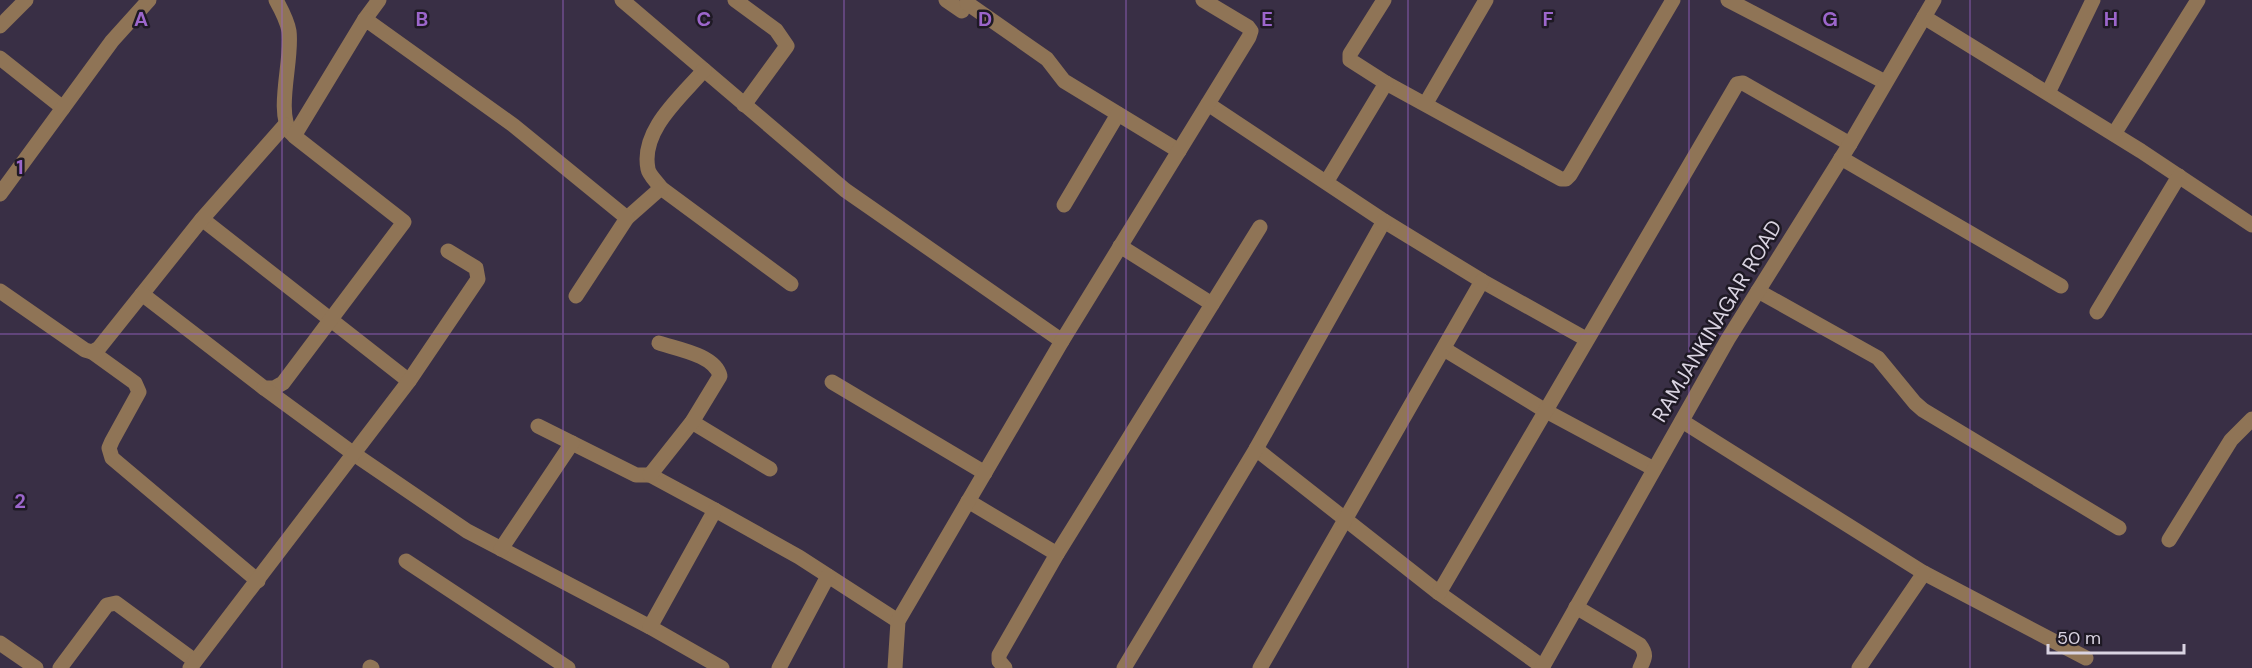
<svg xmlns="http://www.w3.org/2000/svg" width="2252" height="668" font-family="'DM Sans',sans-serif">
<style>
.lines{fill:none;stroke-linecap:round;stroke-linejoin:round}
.minor{stroke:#8f7456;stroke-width:15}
.grid{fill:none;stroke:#9c66cb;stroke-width:1.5;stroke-opacity:0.55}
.labels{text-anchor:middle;stroke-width:5;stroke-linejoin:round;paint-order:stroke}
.street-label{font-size:21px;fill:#d9d3e1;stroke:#1e1924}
.grid-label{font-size:20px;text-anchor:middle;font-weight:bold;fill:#9c66cb;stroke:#1e1924;stroke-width:5;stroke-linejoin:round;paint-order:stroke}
</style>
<rect width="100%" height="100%" fill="#392f45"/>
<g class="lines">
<!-- minor -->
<g class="minor">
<path d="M276,0C281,9 287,20 289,31C293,59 275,112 291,133"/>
<path d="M622,0L845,190L1062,341"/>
<path d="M735,0L776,30L787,46L744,105"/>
<path d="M946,0L962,11"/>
<path d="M1384,0L1350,54V60L1386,83L1561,179H1566L1570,175L1673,0"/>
<path d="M1728,0L1885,82"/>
<path d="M967,3L1047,59L1064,81L1179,151"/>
<path d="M1924,17L2141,151L2252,225"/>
<path d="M365,19L379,0"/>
<path d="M0,26L26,0"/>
<path d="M0,58L63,108"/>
<path d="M704,70C682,96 640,130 648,169C649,175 657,182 661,188L791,284"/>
<path d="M2048,93L2093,0"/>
<path d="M1426,103L1486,0"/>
<path d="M1208,104L1384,221L1482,281L1586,339"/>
<path d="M2114,134L2198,0"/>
<path d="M1841,158L2061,286"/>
<path d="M1327,181L1386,83"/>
<path d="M0,194L112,41L149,0"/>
<path d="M1064,205L1118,114"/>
<path d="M627,218L661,188"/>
<path d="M202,219L409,381"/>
<path d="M1120,246L1212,304"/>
<path d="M0,291L85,350L92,352L99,348L202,219L285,125"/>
<path d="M1758,291L1878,358L1915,403L1923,410L2119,528"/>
<path d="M142,294L264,388H274L283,383L404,222L294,136L365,19L513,125L627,218L576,296"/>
<path d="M2097,312L2179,176"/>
<path d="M1444,349L1544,410L1654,469"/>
<path d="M92,352L135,383L139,392L112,441L109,448L112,458L258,581"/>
<path d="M832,382L985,473"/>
<path d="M264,388L354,454L467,531L650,627L722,668"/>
<path d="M1682,421L1924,573L2086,658"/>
<path d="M692,422L770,469"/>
<path d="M538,426L636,475H650L715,510L799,557L898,621"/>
<path d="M1256,449L1439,593L1543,667"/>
<path d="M650,475L692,422L720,376C715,355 677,349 659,343"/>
<path d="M968,501L1057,554"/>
<path d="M2169,540L2231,440L2252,419"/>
<path d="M501,549L572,443"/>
<path d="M406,561L568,668"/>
<path d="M1439,593L1737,84L1743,83L1850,144"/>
<path d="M1576,607L1640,645C1647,654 1645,658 1640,668"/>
<path d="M650,627L715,510"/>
<path d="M0,643L36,668"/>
<path d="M370,667L372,668"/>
<path d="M60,668L107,605L116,603L195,661"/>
<path d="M190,668L409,381L478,279L476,268L448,251"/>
<path d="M779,668L828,576"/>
<path d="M895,668L898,621L1062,341L1249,37L1251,31L1248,27L1203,0"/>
<path d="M1005,668L999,661V655L1057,554L1260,227"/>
<path d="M1124,668L1256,449L1384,221"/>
<path d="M1260,668L1482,281"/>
<path d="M1542,668L1728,339L1850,144L1934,0"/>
<path d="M1859,668L1924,573"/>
</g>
</g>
<!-- grid -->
<path class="grid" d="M282,0V668M563,0V668M844,0V668M1126,0V668M1408,0V668M1689,0V668M1970,0V668M0,334H2252"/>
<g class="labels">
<!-- street labels -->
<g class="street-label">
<text transform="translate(1717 321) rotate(-59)" y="7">RAMJANKINAGAR ROAD</text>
</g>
</g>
<g class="grid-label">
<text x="141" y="26">A</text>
<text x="422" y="26">B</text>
<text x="704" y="26">C</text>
<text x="985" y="26">D</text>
<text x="1267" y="26">E</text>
<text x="1548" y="26">F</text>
<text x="1830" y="26">G</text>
<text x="2111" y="26">H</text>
<text x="20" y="174">1</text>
<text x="20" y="508">2</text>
</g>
<!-- scale -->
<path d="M2048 644v9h136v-9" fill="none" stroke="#d9d3e1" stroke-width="3"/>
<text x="2057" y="644" font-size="18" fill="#d9d3e1" stroke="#1e1924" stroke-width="4.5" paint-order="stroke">50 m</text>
</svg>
